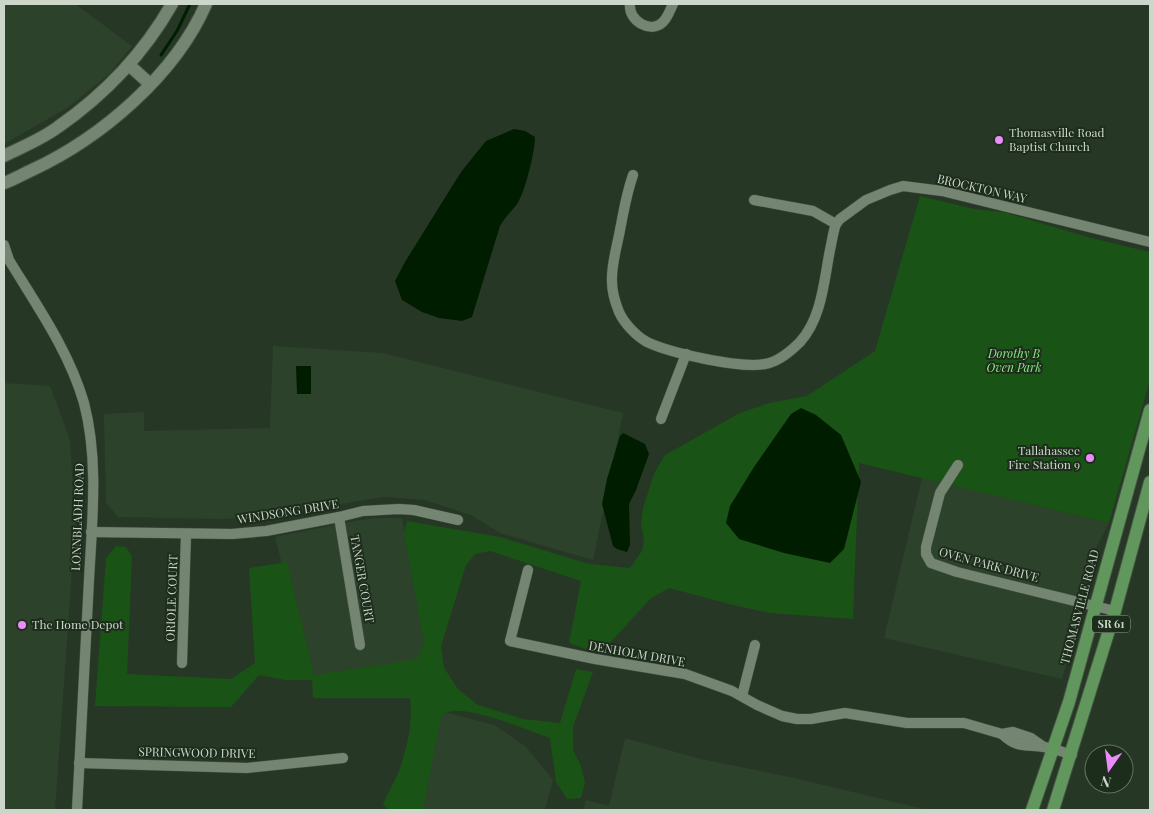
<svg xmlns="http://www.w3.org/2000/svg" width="1154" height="814" font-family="'Playfair Display',serif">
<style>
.built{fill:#2d422b}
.green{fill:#1a5316}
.water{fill:#001d00}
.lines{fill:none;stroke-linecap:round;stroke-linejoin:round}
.stream{stroke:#001d00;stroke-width:3}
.street-casing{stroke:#445243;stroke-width:11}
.secondary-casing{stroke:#445243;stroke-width:14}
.primary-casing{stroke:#445243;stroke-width:14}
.street{stroke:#748672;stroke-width:10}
.secondary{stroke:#748672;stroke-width:12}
.primary{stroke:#61975c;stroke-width:12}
.poi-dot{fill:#ec8cfa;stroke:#1d2d1c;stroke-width:2}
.labels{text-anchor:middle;stroke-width:4;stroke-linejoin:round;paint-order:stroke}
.shield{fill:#1d2d1c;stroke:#98a396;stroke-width:1}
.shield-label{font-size:11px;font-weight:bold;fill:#cdd6cb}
.poi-label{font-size:12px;fill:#cdd6cb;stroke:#1d2d1c;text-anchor:start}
.street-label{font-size:12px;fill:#cdd6cb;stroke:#1d2d1c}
.park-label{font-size:12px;font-style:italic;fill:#8ce584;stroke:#1d2d1c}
</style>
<rect width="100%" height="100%" fill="#273726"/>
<!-- built -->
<g class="built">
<path d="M4,4H75L132,46L109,74L67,108L4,144Z"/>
<path d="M273,346L382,353L623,413L593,560L500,533L471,515L425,500L383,497L263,517L222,519L118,517L106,503L104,414L144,412V431L270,428Z"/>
<path d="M4,383L50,386L70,440L75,527L55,810H4Z"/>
<path d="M922,478L1109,523L1094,552L1084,585L1080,589L1075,609L1077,610L1080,617L1062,679L884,638Z"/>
<path d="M376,518H402L430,663L311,678L275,537L354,521Z"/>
<path d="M440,711L494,725L525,746L553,780L545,810H414Z"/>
<path d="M625,738L701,759L794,778L928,810H583L586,800L609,806Z"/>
</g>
<!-- green -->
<path class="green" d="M920,196L974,209L1003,212L1091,238L1150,252V380L1109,523L859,463L853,619L770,613L733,605L669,588L650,599L600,654L569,643L581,581L490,551L475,554L466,565L441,646L444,668L458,689L478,705L523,719L560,723L576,669L593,672L573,727V750L581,766L585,783L581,798L567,799L556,782L550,738C525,729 477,709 452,711C448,711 445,714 441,716L423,810H389L383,805C388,791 397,779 401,765C408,744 413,720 410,698H313L312,680H285L259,675L231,707L95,706L106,558L116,546L126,547L132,556L127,674L231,679L255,663L249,568L287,562L314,675L417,659L424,642L404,533L407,521L500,537L589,564L630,568L642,551L644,540L641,524L643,508L654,474L665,455L740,413L769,403L807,396L875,351Z"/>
<!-- water -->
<g class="water">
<path d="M514,129L525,131L535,137C535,151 525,193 517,204C511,212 505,217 500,226L472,317L462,321L439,318L422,312L402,300L395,281L405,262L461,172L486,141Z"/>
<path d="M296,366H311V394H297Z"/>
<path d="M801,408L816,415L841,435L861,482L844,549L830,563L784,553L739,539L726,523L730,506L754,467L791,414Z"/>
<path d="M623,433L645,444L649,454L636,490L629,504L630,545L627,552L617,549L613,546L602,504L607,479L620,436Z"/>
</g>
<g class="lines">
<!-- stream -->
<path class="stream" d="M161,55L177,31L190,4"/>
<!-- street casing -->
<g class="street-casing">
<g id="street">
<path d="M630,4C628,21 651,34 663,22C668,17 670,10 673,4"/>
<path d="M633,175C626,195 624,210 620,230C617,247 611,265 612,282C612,292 615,302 619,312C624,323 636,336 647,342C670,353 741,369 765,364C778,362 791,351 800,342C822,318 824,280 830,250C832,241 833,232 836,224L840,219L866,200L890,190L903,186L942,191L1150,242"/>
<path d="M754,200L813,211L836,224"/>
<path d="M4,245L9,260C37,306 69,351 84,403C99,460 92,522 89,580C85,657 81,734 77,810"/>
<path d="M661,419L686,354"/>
<path d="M958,465L940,493L926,547V554L931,563L957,572L1115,611"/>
<path d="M339,517L360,645"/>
<path d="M91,532L232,534L266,531L339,517L363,511L399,509L414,510L458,520"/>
<path d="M528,570L510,641L595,659L685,674L732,691L757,705L782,716L797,719H811L845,713L907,723H964L1002,734L1013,732L1031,738L1044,747"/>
<path d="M182,663L186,534"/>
<path d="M742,696L755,645"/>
<path d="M1002,734C1018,749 1025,744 1044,747C1053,748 1063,752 1072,755"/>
<path d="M79,763L247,768L343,758"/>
</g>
</g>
<!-- secondary casing -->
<g class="secondary-casing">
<g id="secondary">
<path d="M129,65L150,84"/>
<path d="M4,156C22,147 42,139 58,127C104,95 144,53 172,4"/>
<path d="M4,183C13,180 23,174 32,170C101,138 175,75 206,4"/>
</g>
</g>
<!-- primary casing -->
<g class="primary-casing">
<g id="primary">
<path d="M1032,810L1069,702L1150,410"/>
<path d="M1053,810L1115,611L1150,482"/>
</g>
</g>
<!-- street -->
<use href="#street" class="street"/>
<!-- secondary -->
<use href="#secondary" class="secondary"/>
<!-- primary -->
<use href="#primary" class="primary"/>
</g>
<!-- markers -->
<g class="poi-dot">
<circle cx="999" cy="140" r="5"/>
<circle cx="1090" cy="458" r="5"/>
<circle cx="22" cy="625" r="5"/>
</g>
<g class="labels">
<!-- shield labels -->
<rect class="shield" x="1092" y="615.5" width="38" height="17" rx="4"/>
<g class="shield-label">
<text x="1111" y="628">SR 61</text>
</g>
<!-- poi labels -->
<g class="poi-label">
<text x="1009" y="137">Thomasville Road<tspan x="1009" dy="14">Baptist Church</tspan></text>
<text x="1080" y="455" text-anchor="end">Tallahassee<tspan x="1080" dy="14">Fire Station 9</tspan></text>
<text x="32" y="629">The Home Depot</text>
</g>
<!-- street labels -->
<g class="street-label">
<text transform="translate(982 189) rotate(13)" y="4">BROCKTON WAY</text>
<text transform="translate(288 512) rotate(-9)" y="4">WINDSONG DRIVE</text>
<text transform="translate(78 517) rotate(-88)" y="4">LONNBLADH ROAD</text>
<text transform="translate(989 565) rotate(15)" y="4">OVEN PARK DRIVE</text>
<text transform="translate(362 579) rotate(80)" y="4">TANGER COURT</text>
<text transform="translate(172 598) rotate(-88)" y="4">ORIOLE COURT</text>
<text transform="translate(1080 607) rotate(-75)" y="4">THOMASVILLE ROAD</text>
<text transform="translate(637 654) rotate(10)" y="4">DENHOLM DRIVE</text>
<text transform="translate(197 753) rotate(1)" y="4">SPRINGWOOD DRIVE</text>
</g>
<!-- park labels -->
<g class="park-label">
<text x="1014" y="358">Dorothy B<tspan x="1014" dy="14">Oven Park</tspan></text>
</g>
</g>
<!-- border -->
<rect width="1154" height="814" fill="none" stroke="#cdd6cb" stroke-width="10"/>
<!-- north arrow -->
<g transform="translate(1109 769) rotate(194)"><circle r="24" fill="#1d2d1c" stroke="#637162"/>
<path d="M0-4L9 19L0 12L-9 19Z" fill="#ec8cfa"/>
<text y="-8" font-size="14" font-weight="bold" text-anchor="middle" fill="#cdd6cb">N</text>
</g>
</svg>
